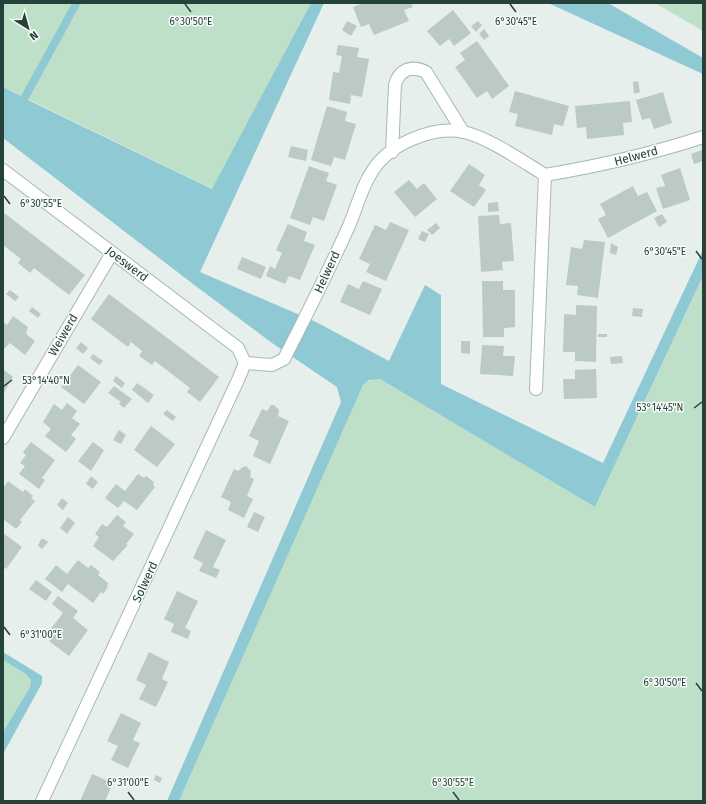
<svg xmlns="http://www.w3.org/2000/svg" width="706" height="804" font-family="'Fira Sans',sans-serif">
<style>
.green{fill:#bfe0c8}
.water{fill:#8ec9d4}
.building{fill:#bbcac4}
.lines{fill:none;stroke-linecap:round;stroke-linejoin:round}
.street-casing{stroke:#a8b8b2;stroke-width:14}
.street{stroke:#fff;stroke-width:12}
.ticks{fill:none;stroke:#24423a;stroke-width:1.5}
.labels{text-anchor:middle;stroke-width:3;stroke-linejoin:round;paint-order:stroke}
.street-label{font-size:12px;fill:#24423a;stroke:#f7fbf9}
.ticks-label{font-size:10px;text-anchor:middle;fill:#24423a;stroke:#f7fbf9;stroke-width:3;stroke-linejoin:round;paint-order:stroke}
</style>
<rect width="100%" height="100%" fill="#e6efeb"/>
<!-- green -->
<g class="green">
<path d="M3,3H311L213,189L3,87Z"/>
<path d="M655,3H703V31Z"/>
<path d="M703,276V801H179L361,389C365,381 371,379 380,379L595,507Z"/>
<path d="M3,660L26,674L31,680L30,687L3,732Z"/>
</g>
<!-- water -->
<g class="water">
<path d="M72,3H81L28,100L212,189L311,3H324L200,272L316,322L389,361L425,285L441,295V384L603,463L703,250V276L595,507L380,379L369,380L363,385L179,801H167L341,402L337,387L272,343L193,284L3,138V87L21,96Z"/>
<path d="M548,3H608L703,58V74Z"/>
<path d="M3,652L42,676V683L3,754V732L30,687L31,680L26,674L3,660Z"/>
</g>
<!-- building -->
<g class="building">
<path d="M364,3H411L413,7L404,10L409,21L374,35L369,24L361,27L353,7Z"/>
<path d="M453,10L471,33L454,46L449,39L440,46L427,31Z"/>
<path d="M347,21L357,26L351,36L342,30Z"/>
<path d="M478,21L482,25L476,32L471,26Z"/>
<path d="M484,29L489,36L484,40L479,34Z"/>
<path d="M477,41L509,86L492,99L487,91L477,98L455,67L465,60L460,53Z"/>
<path d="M338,45L359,48L357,57L369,59L362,97L351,95L350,104L329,100L333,72L339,73L342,56L336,55Z"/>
<path d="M638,81L640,92L634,94L633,82Z"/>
<path d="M515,91L569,106L563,126L554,124L552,135L515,126L518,114L509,112Z"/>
<path d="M663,92L672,123L654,129L650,118L642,120L636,100Z"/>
<path d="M630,101L632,122L623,123L624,135L587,139L586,127L577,128L575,106Z"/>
<path d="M327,106L347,112L345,121L356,124L345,160L334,157L331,166L311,160Z"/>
<path d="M291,146L308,150L306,161L288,157Z"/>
<path d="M702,150L703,161L694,164L691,154Z"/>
<path d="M469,164L485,175L479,185L486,190L474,207L450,191Z"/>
<path d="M309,166L329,173L326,181L337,185L324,221L313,217L310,225L290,218Z"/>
<path d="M680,168L690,200L663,209L656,188L665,186L661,175Z"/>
<path d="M409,180L417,189L424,183L437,199L415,217L394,192Z"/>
<path d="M633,186L638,196L647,192L657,211L608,238L598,219L606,215L600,204Z"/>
<path d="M498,202L499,211L488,212V203Z"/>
<path d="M3,212L85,275L69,295L34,268L30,273L18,263L21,259L3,245Z"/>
<path d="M662,214L667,222L659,227L654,218Z"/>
<path d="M499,215L500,224L511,223L514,261L502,262L503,270L481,272L478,216Z"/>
<path d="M390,222L409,230L386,281L366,272L370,264L359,259L375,225L386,230Z"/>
<path d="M436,223L440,228L432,235L427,230Z"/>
<path d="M288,224L307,232L304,241L315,245L300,280L289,276L285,284L266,276L270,266L275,269L282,253L276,250Z"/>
<path d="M422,231L429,234L425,242L418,239Z"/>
<path d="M584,240L605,242L598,298L577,295L578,286L566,285L571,247L582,249Z"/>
<path d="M611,243L618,247L616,255L610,253Z"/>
<path d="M242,257L266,267L261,279L237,269Z"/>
<path d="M363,281L382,289L370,315L340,302L348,284L359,289Z"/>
<path d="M482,281H503V290H515V327L504,328V337H483Z"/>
<path d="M10,290L19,297L15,301L6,294Z"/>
<path d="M109,294L219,377L200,402L187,392L190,388L155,361L152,365L139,356L142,351L131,342L128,347L91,319Z"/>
<path d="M576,305L597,306L596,362L575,361V352H563L564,314L576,315Z"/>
<path d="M32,307L41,314L38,318L29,311Z"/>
<path d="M633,308L643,309L642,317L632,316Z"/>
<path d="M13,316L28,327L26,334L35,341L25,355L10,343L3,350V322L7,325Z"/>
<rect x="598" y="334" width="9" height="3"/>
<path d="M461,341H470V354L461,353Z"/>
<path d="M81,342L88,348L83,354L76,348Z"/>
<path d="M482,345L504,346L503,356H515L513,376L480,374Z"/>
<path d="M93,354L103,361L99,365L90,358Z"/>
<path d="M622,356L623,363L611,364L610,357Z"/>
<path d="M78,365L101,382L84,404L61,387Z"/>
<path d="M3,369L13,377L3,394Z"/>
<path d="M596,369L597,398L564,399L563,379H575V370Z"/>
<path d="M116,376L125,383L122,388L113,381Z"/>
<path d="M137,383L154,395L148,403L132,390Z"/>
<path d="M114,386L132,399L124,408L119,404L121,402L108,393Z"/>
<path d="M67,403L77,411L72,418L80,424L71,435L76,439L66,452L45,436L51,429L43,422L54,404L62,410Z"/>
<path d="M271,405H274L279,410L278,416L289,421L270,464L253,456L259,441L249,436L262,409L267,411Z"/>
<path d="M167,410L176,417L173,421L163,414Z"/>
<path d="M151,426L175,444L157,467L134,450Z"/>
<path d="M119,430L126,435L121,444L113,440Z"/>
<path d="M31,442L55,460L42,478L45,480L39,489L19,474L25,466L20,463L26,455L23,452Z"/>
<path d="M93,442L104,450L91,471L78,461Z"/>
<path d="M246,466L251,471L250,477L254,479L247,496L253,499L244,518L228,510L231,502L221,497L234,469L238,471L243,467Z"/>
<path d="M138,474L144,478L146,476L154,482L153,485L155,487L137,510L124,501L118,508L105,498L116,484L125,491Z"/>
<path d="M91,476L98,482L93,489L86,484Z"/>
<path d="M8,481L23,492L25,489L33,496L31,498L35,501L20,520L22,522L16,529L3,519V488Z"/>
<path d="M62,498L68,503L63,510L57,505Z"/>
<path d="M254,512L265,517L258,532L247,527Z"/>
<path d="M117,515L126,522L123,526L134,534L126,544L128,545L113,561L93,546L99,537L95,534L102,524L107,527Z"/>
<path d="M68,517L75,523L67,534L60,528Z"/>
<path d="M206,530L226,540L213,567L220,570L216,578L199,571L203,563L193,558Z"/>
<path d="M3,533L22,547L6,569L3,567Z"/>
<path d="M41,539H44L48,542L42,549L38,546Z"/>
<path d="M78,560L88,568L91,565L100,572L98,575L108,583L107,586L108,587L103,594L101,592L93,603L68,584L62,592L45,579L56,565L67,574Z"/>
<path d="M36,580L52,592L46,601L29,589Z"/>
<path d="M177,591L198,601L185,628L191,631L188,639L171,632L174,624L164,619Z"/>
<path d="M58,596L78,611L73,618L88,630L69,656L49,641L51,639L46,635L63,613L52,604Z"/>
<path d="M149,652L169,662L162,679L168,682L156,707L139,699L146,685L136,680Z"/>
<path d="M121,713L141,723L133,740L140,743L128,768L111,760L118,746L107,741Z"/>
<path d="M92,774L113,783L105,801H80Z"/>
<path d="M156,775L162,778L160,783L154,780Z"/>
</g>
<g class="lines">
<!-- street casing -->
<g class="street-casing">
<g id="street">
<path d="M392,152L395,85C399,69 412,65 426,72L463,132"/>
<path d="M3,170L238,348L245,363"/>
<path d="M545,175C599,166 651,154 703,137"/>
<path d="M245,363L272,365L284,359C306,316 328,272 348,228C356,211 360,191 370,175C386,145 432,125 464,132C489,138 522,161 545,175L536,389"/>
<path d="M3,438L112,253"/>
<path d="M42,801L238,380L245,363"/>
</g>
</g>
<!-- street -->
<use href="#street" class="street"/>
</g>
<!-- ticks -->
<path class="ticks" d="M185,4L191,12M510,4L516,12M4,196L10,204M696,251L702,259M4,386L12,380M694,408L702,402M4,627L10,635M696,683L702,691M128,792L134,800M453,792L459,800"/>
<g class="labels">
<!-- street labels -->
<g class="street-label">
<text transform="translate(636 156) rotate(-15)" y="4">Helwerd</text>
<text transform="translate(127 264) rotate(37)" y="4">Joeswerd</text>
<text transform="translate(327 272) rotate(-65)" y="4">Helwerd</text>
<text transform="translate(63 335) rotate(-60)" y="4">Weiwerd</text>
<text transform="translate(145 582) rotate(-65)" y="4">Solwerd</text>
</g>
</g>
<g class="ticks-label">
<text x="191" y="25">6°30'50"E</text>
<text x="516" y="25">6°30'45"E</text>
<text x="41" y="207">6°30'55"E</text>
<text x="665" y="255">6°30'45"E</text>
<text x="46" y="384">53°14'40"N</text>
<text x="660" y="411">53°14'45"N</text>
<text x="41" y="638">6°31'00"E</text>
<text x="665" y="686">6°30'50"E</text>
<text x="128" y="786">6°31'00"E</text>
<text x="453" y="786">6°30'55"E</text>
</g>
<!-- border -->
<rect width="706" height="804" fill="none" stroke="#24423a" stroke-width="8"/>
<!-- north arrow -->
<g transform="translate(28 28) rotate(143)" stroke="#f7fbf9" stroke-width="3" paint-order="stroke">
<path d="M0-3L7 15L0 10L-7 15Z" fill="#24423a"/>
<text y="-6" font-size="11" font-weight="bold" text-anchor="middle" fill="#24423a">N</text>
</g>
</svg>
